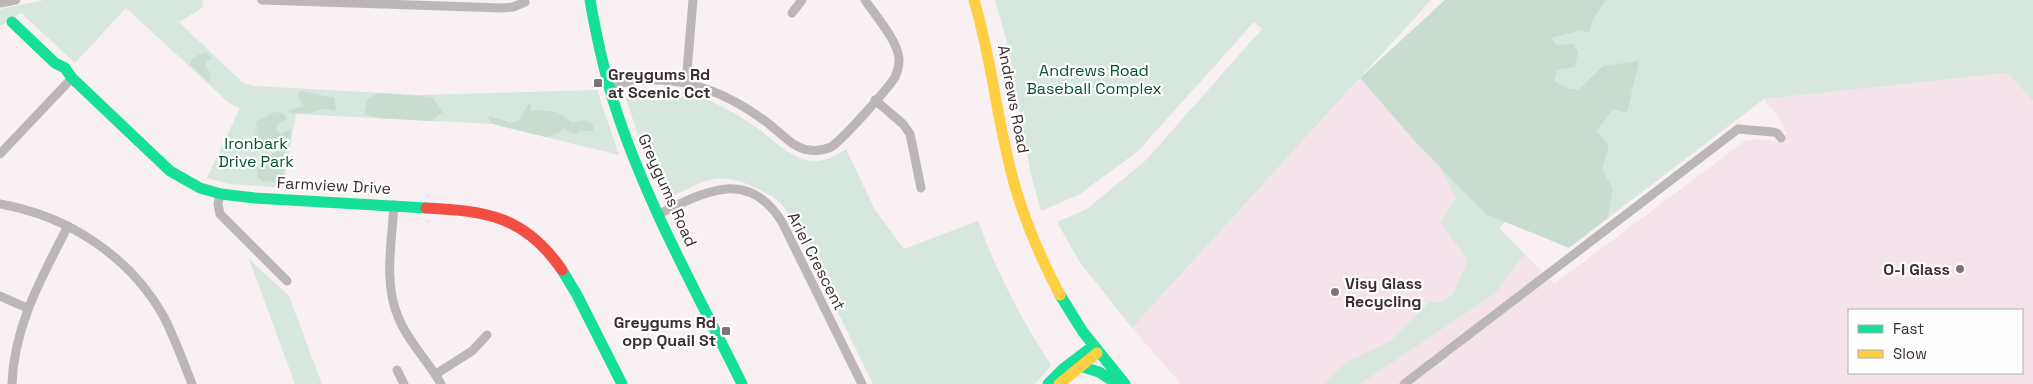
<svg xmlns="http://www.w3.org/2000/svg" width="2033" height="384" font-family="'Space Grotesk',sans-serif">
<style>
.built{fill:#f5e3eb;fill-rule:evenodd}
.green{fill:#d7e7dd}
.forest{fill:#c8ddd0}
.lines{fill:none;stroke-linecap:round;stroke-linejoin:round}
.street{stroke:#bbb6b8;stroke-width:9}
.fast{stroke:#16e098;stroke-width:11}
.slow{stroke:#ffcf43;stroke-width:11}
.jam{stroke:#f24e42;stroke-width:11}
.poi-dot{fill:#7d7276;stroke:#fefefe;stroke-width:2}
.labels{text-anchor:middle;stroke-width:4.5;stroke-linejoin:round;paint-order:stroke}
.park-label{font-size:16px;fill:#005433;stroke:#fefefe}
.poi-label{font-size:16px;font-weight:bold;fill:#3b2e33;stroke:#fefefe;text-anchor:start}
.street-label{font-size:16px;fill:#3b2e33;stroke:#fefefe}
</style>
<rect width="100%" height="100%" fill="#f8f0f3"/>
<!-- built -->
<path class="built" d="M2009,73L2033,101V384H1181L1132,328L1360,78L1418,145L1554,284L1745,141L1757,139L1777,142L1787,134L1778,117L1764,99ZM1849,310H2022V373H1849Z"/>
<!-- green -->
<g class="green">
<path d="M44,0H203L202,8L179,22L242,82L253,86L418,95L597,90L619,155L493,124L296,114L283,188L229,184L207,178L240,108L229,103L126,8L75,63L21,13L0,26V9Z"/>
<path d="M995,0H1431L1132,328L1079,261L1057,222L1087,209L1146,160L1262,29L1254,22L1138,151L1080,194L1041,211L1031,175L1007,43Z"/>
<path d="M1445,0H2033V101L2008,73L1764,99L1608,218L1613,189L1513,213L1499,228L1525,254L1494,294L1360,384H1323L1348,361L1390,341L1430,302H1443L1452,295L1468,260L1440,222L1456,198L1432,151Z"/>
<path d="M631,90C657,90 682,89 706,99C723,106 741,117 756,127C786,150 808,177 846,149L875,210L904,249L978,221C997,273 1021,319 1051,365L1035,384H873L793,221C782,201 776,198 756,188C719,170 705,180 671,197L664,194L643,150L626,99Z"/>
<path d="M249,259L289,296L322,384H295Z"/>
</g>
<!-- forest -->
<g class="forest">
<path d="M1445,0H1606L1593,19L1589,33L1581,30L1551,38L1556,45L1573,44L1578,52L1575,67L1557,70L1554,81L1569,89H1579L1603,66L1639,61L1627,113L1613,109L1596,131L1609,145L1602,169L1613,189L1608,218L1569,248L1486,214L1418,145L1360,78Z"/>
<path d="M207,53L212,58L210,60H207L205,66C210,72 213,74 209,82L191,65V60L200,54Z"/>
<path d="M301,91L334,98L336,110L321,109L311,113H292L287,111L304,106L297,94Z"/>
<path d="M377,93L432,97L443,112L431,121L378,118L364,114L367,100Z"/>
<path d="M529,103L531,106V112L535,110L557,112L572,122L584,120L593,124V131H580L577,134L568,132L563,128L559,133L546,137L493,124L488,118L489,116L511,123L519,120Z"/>
<path d="M274,112L283,113L286,119L278,124L276,129L281,134L290,129C293,140 285,143 284,152C282,161 284,171 283,181L275,183L270,181L264,182L257,177C258,164 264,157 276,152L275,148L254,136L257,129L256,122Z"/>
</g>
<g class="lines">
<!-- street -->
<g class="street">
<path d="M262,0L503,8L513,7L525,2"/>
<path d="M0,3L16,0"/>
<path d="M792,13L802,0"/>
<path d="M686,83L693,0"/>
<path d="M608,86C667,71 716,85 765,121C778,130 792,148 809,150C816,151 824,150 831,147C842,140 888,89 895,77C898,71 899,65 899,59C898,41 875,15 865,0"/>
<path d="M875,100L903,124L910,134L921,188"/>
<path d="M0,154L72,78"/>
<path d="M220,195L218,204L220,214L287,281"/>
<path d="M0,204C68,216 130,256 164,317C175,339 183,361 192,384"/>
<path d="M394,205C392,241 383,285 399,319C409,343 429,362 441,384"/>
<path d="M659,214C704,192 748,167 782,222L862,384"/>
<path d="M0,296L27,308"/>
<path d="M397,370L404,384"/>
<path d="M436,374L472,351L487,335"/>
<path d="M12,384C14,325 42,277 68,226"/>
<path d="M1404,384L1738,129L1773,132L1777,133L1781,138"/>
</g>
<!-- fast -->
<g class="fast">
<path d="M590,0C596,34 603,67 613,100C644,199 696,291 742,384"/>
<path d="M12,22L55,63L65,68L72,78L170,171L200,188L221,194L255,198L426,208"/>
<path d="M562,270L577,295L622,384"/>
<path d="M1060,295L1083,332L1125,384"/>
<path d="M1080,366L1099,372L1118,384"/>
<path d="M1048,384L1063,369L1092,347"/>
</g>
<!-- slow -->
<g class="slow">
<path d="M974,0C992,60 997,122 1014,183C1025,222 1041,259 1060,295"/>
<path d="M1059,384L1097,353"/>
</g>
<!-- jam -->
<path class="jam" d="M426,208C487,211 525,216 562,270"/>
</g>
<!-- markers -->
<g class="poi-dot">
<rect x="593" y="78" width="10" height="10" rx="2.5"/>
<circle cx="1960" cy="269" r="5"/>
<circle cx="1335" cy="292" r="5"/>
<rect x="721" y="326" width="10" height="10" rx="2.5"/>
</g>
<g class="labels">
<!-- park labels -->
<g class="park-label">
<text x="1094" y="76">Andrews Road<tspan x="1094" dy="18">Baseball Complex</tspan></text>
<text x="256" y="149">Ironbark<tspan x="256" dy="18">Drive Park</tspan></text>
</g>
<!-- poi labels -->
<g class="poi-label">
<text x="608" y="80">Greygums Rd<tspan x="608" dy="18">at Scenic Cct</tspan></text>
<text x="1950" y="275" text-anchor="end">O-I Glass</text>
<text x="1345" y="289">Visy Glass<tspan x="1345" dy="18">Recycling</tspan></text>
<text x="716" y="328" text-anchor="end">Greygums Rd<tspan x="716" dy="18">opp Quail St</tspan></text>
</g>
<!-- street labels -->
<g class="street-label">
<text transform="translate(1014 99) rotate(79)" y="6">Andrews Road</text>
<text transform="translate(334 185) rotate(3)" y="6">Farmview Drive</text>
<text transform="translate(668 190) rotate(66)" y="6">Greygums Road</text>
<text transform="translate(817 261) rotate(63)" y="6">Ariel Crescent</text>
</g>
</g>
<!-- legend -->
<rect x="1848" y="309" width="175" height="65" fill="#fefefe" stroke="#b0abad"/>
<rect x="1858" y="325" width="25" height="8" fill="#16e098" stroke="#b0abad"/>
<text x="1893" y="334" font-size="15" fill="#3b2e33">Fast</text>
<rect x="1858" y="350" width="25" height="8" fill="#ffcf43" stroke="#b0abad"/>
<text x="1893" y="359" font-size="15" fill="#3b2e33">Slow</text>
</svg>
